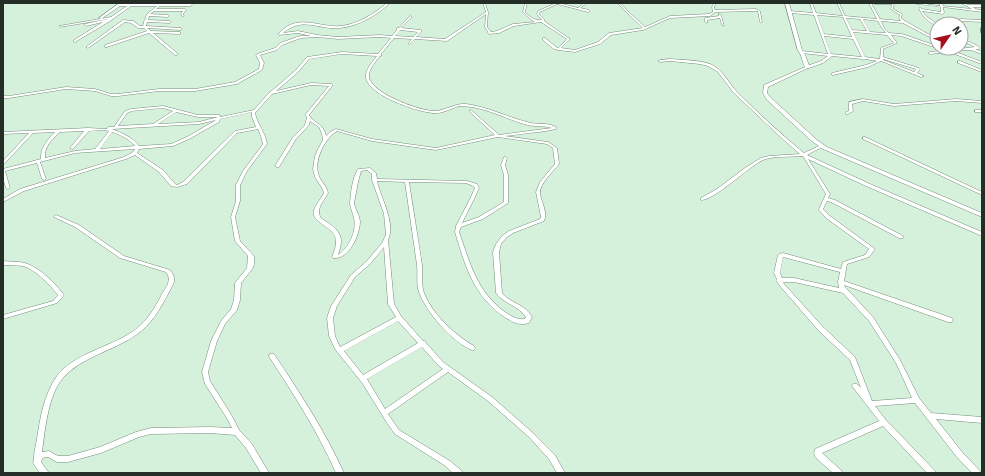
<svg xmlns="http://www.w3.org/2000/svg" width="985" height="476" font-family="Signika,sans-serif">
<style>
.lines{fill:none;stroke-linecap:round;stroke-linejoin:round}
.street-casing{stroke:#748d7b;stroke-width:1}
.secondary-casing{stroke:#748d7b;stroke-width:1}
.street{fill:#fff;fill-rule:evenodd}
.secondary{fill:#fff;fill-rule:evenodd}
</style>
<rect width="100%" height="100%" fill="#d5f1dc"/>
<g class="lines">
<!-- street casing -->
<g class="street-casing">
<g id="street">
<path d="M387,3H390C377,15 359,26 340,28C318,30 303,16 283,33L298,31L317,35L338,37L380,35L392,36L397,30V28H399L410,16H411V18L401,28L421,30V32L416,37L445,39L486,12L483,3H485L488,12L487,27L491,32L497,31L513,24L535,22L530,19L523,12L525,3H527L525,12C530,17 535,21 542,20L537,14L538,11L556,3H559L578,8L584,3H587L580,8L589,10V12H588L557,4L540,12L539,14L545,20L544,21L570,39L561,48L575,50L598,42L609,33L643,28L617,3H619L645,27L670,16L709,14L713,12L712,7L714,3H716L714,7L715,10L756,9L760,11L762,22L761,23L760,22L758,11H756L715,12L710,16L670,18L643,30L611,35L600,44L575,52L558,50L554,49L543,40V38H545L556,47L558,48L567,39L541,22L514,26L499,33L489,34L485,27L486,14L447,41L415,39L409,45L408,44L412,39L394,38L381,54V56H380C376,61 370,68 369,74C366,92 420,111 434,111C445,111 455,103 466,104C489,107 509,118 531,123C539,125 550,122 557,128L556,129L546,131L505,136L548,142L557,148L559,164C553,172 540,183 540,193C541,202 548,212 544,221L513,233L506,238L501,244L499,252L502,293C511,304 524,303 532,317L529,323C519,326 512,322 503,316C473,295 465,265 455,232L456,226L470,199L475,188L473,186L466,183L409,182C413,210 418,237 422,265C423,274 421,284 424,293C433,315 454,334 474,346L475,348L474,350H472C452,342 426,312 419,292C416,284 418,274 417,265C413,237 409,210 405,182L377,181C381,199 396,223 388,240L394,304L401,316L423,341H425L426,343L443,362L492,397L533,433L555,455L565,473H557L549,459L529,437L488,401L448,372L388,414L399,430L450,461L462,471L463,473H453L444,465L395,434L387,423L363,384L335,349L329,336L327,318L331,306L351,275L367,261L382,243L386,235L384,214L372,180V174L367,170L361,171L358,182L354,203C355,209 359,214 360,221C360,235 349,260 333,258L332,257C334,252 336,247 336,242C337,226 310,224 314,210C316,204 321,199 324,193L322,188L315,177L313,169L315,156L318,149L323,140L322,134L319,127L310,121L309,125L296,139L279,167H277L275,166L293,137L305,125L307,117L305,115L329,86L311,85L272,94L255,113C257,124 266,133 267,144L247,171L240,185V201L235,217L240,241L254,256V264L253,268L241,283L240,300L237,310L225,324L217,341L208,372L210,381L232,416L239,430L252,444L269,473H261L246,448L235,435L210,433L151,434L139,437L101,453L68,462H57L48,457H45L42,459L41,462L49,473H40L33,463C34,461 34,459 34,457C34,451 36,445 37,439C40,418 44,394 57,376C73,354 110,347 132,332C146,323 155,308 162,294C167,286 172,280 166,272L120,258L75,227L54,217V216L56,215L79,225L124,256L170,270C178,280 173,284 168,294C160,309 151,325 136,335C113,351 81,357 63,378C48,395 45,430 42,452L49,451L58,456H68L100,447L136,432L151,428L210,427L232,428L228,420L205,384L202,372L211,341L221,321L231,309L234,300L235,283L247,268L248,256L235,241L231,217L236,201V185L243,171L263,144L261,136L258,129L237,133L187,184L177,187L171,186L159,172L135,155L126,159L24,191L3,202V199L20,189L124,157L133,152L135,149L75,153L40,162L46,179L44,180L42,179L37,163L5,171L10,188L8,189L6,188L3,178V169L41,159C40,148 48,139 55,132L33,133L4,164H3V161L29,133L3,134V132L88,128L107,129L108,127H114L125,111L131,109L163,106L198,115H219L221,116L219,117H220L254,110L268,94L296,70L307,57L342,52L378,54L391,38L380,37L338,39L317,37L301,38L282,45L277,50L260,55L264,63L262,70L237,84L195,91H159L118,96H111L95,91L66,89L9,98H3V96H9L66,87L95,89L111,94H118L159,89H195L235,82L259,69L260,63L256,55L257,54L275,48L280,43L300,36H311L298,33L279,35V33C281,31 284,29 286,27C303,16 323,28 341,26C358,24 374,14 387,3ZM400,30L418,32L413,37L395,36ZM342,54L377,56C373,61 367,68 366,74C362,94 418,112 433,113C443,114 451,108 460,106C464,106 468,107 472,107C490,110 507,119 524,124C528,125 532,126 536,126C542,127 547,126 552,128L499,135L471,110L469,111L470,112L495,135L436,148L372,139L336,129L330,132L326,136C323,122 315,125 309,115L332,86V84L311,83L276,91L298,72L309,59ZM163,108L173,111L153,124L118,126L127,113L132,111ZM176,112L198,117H218L199,122L158,124ZM252,112V117L256,127L235,131L183,182L177,185L175,184L163,170L137,153L139,149L173,146L189,139L219,122L220,119ZM216,120L187,137L171,144L139,146C131,136 123,134 112,129L199,124ZM104,130L109,131L95,149L75,151L45,158C44,147 52,139 60,132L84,131L70,148L72,149H73L89,131ZM337,131L372,141L436,150L498,137L547,144L553,148L555,164L540,182L536,192L541,217L540,219L509,231L502,236L496,244L493,252L496,293C504,304 519,306 526,317L525,319C517,320 511,316 505,312C477,292 470,263 459,232L461,227L483,219L508,203V175L505,165L507,158L506,157H504L501,165L504,175V202L479,217L462,223L474,199L479,188L477,184L467,181L377,179L376,173L370,168L358,169C352,179 351,192 350,203C350,208 353,213 354,218C357,231 349,248 338,255C339,251 341,246 341,242C342,230 329,224 321,218C315,209 324,201 328,193C327,186 321,182 319,176C313,162 324,139 337,131ZM112,132C121,135 129,139 135,146L100,149ZM384,247L388,304L396,317L340,347L335,336L333,318L337,306L355,277L371,263ZM398,321L418,343L363,375L344,351ZM422,347L439,366L443,369L385,409L367,379Z"/>
<path d="M810,3H812L816,13L843,16L837,3H839L845,16L877,19L869,3H871L880,19L901,21L899,18L900,15L891,9L892,4H874L873,3H894L893,9L902,14L901,18L905,21L937,39V41L903,23L881,21L884,28L889,33L902,34L937,46V48L901,36L891,35L897,43L883,49V57L919,68L920,69L917,73L924,76L921,77L881,61L868,67L833,75H832V73L866,65L877,61L865,59L864,60L862,59L832,56L823,63L809,68H807V66L821,61L828,56L802,53L800,52L802,51L828,54L814,15L790,13L789,12L790,11L813,13ZM817,15L843,17L852,37L824,34ZM846,18L860,19L867,31L852,30ZM863,19L878,21L882,28L886,33L870,32ZM853,32L887,35L894,43L881,48L880,59L865,57ZM824,36L853,39L862,57L831,54ZM883,59L916,69L914,72L883,60Z"/>
<path d="M910,3H918L940,6V3H942L943,6L972,9L961,3H964L968,5H982V7H972L975,8V9L982,10V12L943,7L944,13L943,14L922,11L927,17L937,24V26C929,22 922,17 919,8L920,7L922,9L941,12V7Z"/>
<path d="M118,4H192L191,6H160L156,9H185L186,10L183,14L184,16L183,17L181,14L183,11H154L150,14L168,15L169,16L168,17L149,16L148,20L170,21L171,22L170,23L147,22L146,26L181,28V30H180L147,28L151,31L180,32V34H179L153,33L177,53V55H175L149,33L107,47H105V45L147,31L144,28H138L131,23L125,22L88,48L86,47L123,20L133,21L140,26H143L144,22V21L145,20L147,14L157,6H131L110,21L75,42H74V40L103,22L86,26L85,25V24L108,19L60,27L59,26L111,17L127,6H120L101,19L99,18Z"/>
<path d="M719,14L721,15L724,26L722,25L720,18L707,20V23L705,22V18L719,16Z"/>
<path d="M960,19L982,20V22L962,21L959,24H956Z"/>
<path d="M981,28H982V34L981,33Z"/>
<path d="M961,38L978,46L980,48L979,49H975L982,52V54L971,50L953,51L982,62V64L949,52L930,54L928,53L930,52L975,47L961,40Z"/>
<path d="M670,59C682,60 699,60 710,64C723,69 728,83 738,93C759,114 781,134 804,153L821,145H823L824,146L807,155L870,184L982,232V236L866,186L808,159L830,194L828,198L835,200L903,236V238H899L831,202L827,201L823,209L830,216L875,249L869,257L847,264L844,281L952,318L953,320L952,322H948L844,285L845,287L873,317L900,360L919,398L931,413L982,417V423L936,419L962,452L980,471L981,473H972L956,456L915,403L875,406L886,420L935,471L936,473H927L883,426L822,453L842,471L843,473H833L815,457C814,454 814,452 815,449L879,421L852,386L853,384C857,383 858,385 861,388L850,360L819,331L780,286L776,280L777,279L774,273L778,255L779,254L783,253L841,269L843,262L865,255L869,249L826,218L819,210V209L826,194L803,156C792,157 772,156 763,160C748,167 715,200 701,200V198L717,189L745,168L761,158L769,156L800,154L786,142L734,93L718,72L708,66L700,64L670,61L660,62L658,61L660,60ZM783,257L840,272L838,282L839,288L794,278H782L780,273ZM783,282H794L843,293L869,321L896,363L912,398L872,401L855,357L823,327L784,284Z"/>
<path d="M958,61H960L982,70V72L958,63Z"/>
<path d="M863,99L894,104L956,99L982,101V103L956,101L894,106L863,101L852,104L853,111L848,114H846V112L849,111V102Z"/>
<rect x="975" y="110" width="7" height="2"/>
<path d="M863,137H865L982,192V195L863,139Z"/>
<path d="M3,261C10,262 18,261 25,263C39,267 56,284 64,295L57,303L3,319V315L53,301L58,295C50,285 35,269 23,266C16,265 9,265 3,265Z"/>
<path d="M270,354H274C300,393 325,431 344,473H336C318,432 294,395 270,358L269,356Z"/>
</g>
</g>
<!-- secondary casing -->
<g class="secondary-casing">
<path id="secondary" d="M785,3H789L802,50C806,54 807,62 810,67L768,87L767,93L771,98L817,140L827,147L982,213V217L823,149L813,142L767,100L763,93L764,85L805,67C802,62 802,54 798,51Z"/>
</g>
<!-- street -->
<use href="#street" class="street"/>
<!-- secondary -->
<use href="#secondary" class="secondary"/>
</g>
<!-- border -->
<rect width="985" height="476" fill="none" stroke="#242e27" stroke-width="8"/>
<!-- north arrow -->
<g transform="translate(949 36) rotate(56)"><circle r="19" fill="#ffffff" stroke="#a7aba9"/>
<path d="M0-3L7 15L0 10L-7 15Z" fill="#a60e1e"/>
<text y="-6" font-size="11" font-weight="bold" text-anchor="middle" fill="#242e27">N</text>
</g>
</svg>
